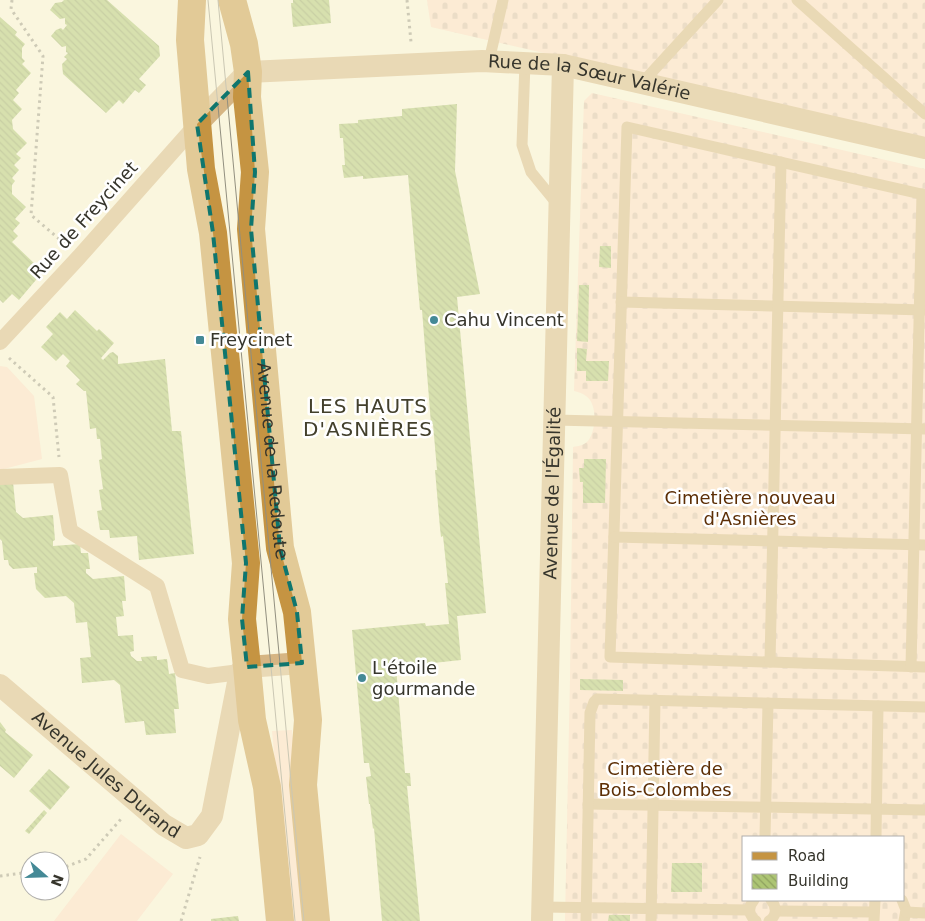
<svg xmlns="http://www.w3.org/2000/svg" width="925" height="921" font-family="'DejaVu Sans',sans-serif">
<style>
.grass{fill:#feddc7}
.cemetery{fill:url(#cemetery-stones);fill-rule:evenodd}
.building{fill:url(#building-back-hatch)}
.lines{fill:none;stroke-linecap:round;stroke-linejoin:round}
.path{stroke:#999686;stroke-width:3;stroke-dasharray:2.5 4;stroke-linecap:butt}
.service{stroke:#d6b583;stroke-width:11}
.pedestrian{stroke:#d6b583;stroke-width:16}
.minor{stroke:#d6b583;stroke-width:22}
.secondary{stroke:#c59442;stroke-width:28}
.tram{stroke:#928f7f;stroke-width:1}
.marked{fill:none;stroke:#0f766e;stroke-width:4;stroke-dasharray:10 6;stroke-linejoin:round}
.poi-dot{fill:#448996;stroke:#fff;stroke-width:2}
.labels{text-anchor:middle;stroke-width:5;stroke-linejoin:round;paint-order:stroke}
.street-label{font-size:18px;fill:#36352c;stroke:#fff}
.poi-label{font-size:18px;fill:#36352c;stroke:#fff;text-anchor:start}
.park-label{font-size:18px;fill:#5d2f06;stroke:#fff}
.quarter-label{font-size:20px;letter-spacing:1px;fill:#43402c;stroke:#fff}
</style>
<defs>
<pattern id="cemetery-stones" width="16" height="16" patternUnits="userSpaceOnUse" patternTransform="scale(1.25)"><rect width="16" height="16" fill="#feddc7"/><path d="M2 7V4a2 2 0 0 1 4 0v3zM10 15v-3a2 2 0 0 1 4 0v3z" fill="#dabeab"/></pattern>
<pattern id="building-back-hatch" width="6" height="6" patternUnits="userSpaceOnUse" patternTransform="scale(1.25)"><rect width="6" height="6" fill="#adc574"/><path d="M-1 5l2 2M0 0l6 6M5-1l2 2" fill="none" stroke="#8ea15f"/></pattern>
</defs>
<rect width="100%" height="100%" fill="#faf6de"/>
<!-- grass -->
<g class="grass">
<path d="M0,366L7,367L34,396L42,459L0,470Z"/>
<path d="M292,730L310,921H290L272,731Z"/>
<path d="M121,834L173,874L137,921H54Z"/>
</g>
<!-- cemetery -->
<g class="cemetery">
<path d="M427,0H925V141L431,27Z"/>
<path d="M592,93L925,169V921H565L570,678L573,447C579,446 584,445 588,441C596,431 598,404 586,396C582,393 578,392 574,391L584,101ZM744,837H904V900H744Z"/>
</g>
<!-- building -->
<g class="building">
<path d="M64,0H107L159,46L160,56L139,79L146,85L139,93L135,90L123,104L119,100L106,113L63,74L62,64L67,59L64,57L68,53L66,52V46L62,47L51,36L56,30L61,28L63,30L67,25L65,24V18L60,19L50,10L55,3L62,2Z"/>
<path d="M293,0H329L331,23L293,27L291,3H293Z"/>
<path d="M0,17L17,32L15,35L25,44L22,48V58L25,61L22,64L31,73L16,90L19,93L13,100L22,109L12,120L13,129L27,143L16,154L21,158L14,165L19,170L12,178L15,181L12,185V194L26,207L15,219L20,223L13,231L18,236L12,242L36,265L34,266L41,274L19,300L12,294L3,303L0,300Z"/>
<path d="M457,104L455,171L480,294L457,297L486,613L457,616L461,660L396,667L405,773H410L411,786H407L420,921H382L374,828L373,829L370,804H369L366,777L371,776L369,763H364L352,630L425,623L426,626L449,624L445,583H448L443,536L441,537L440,528L435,470H437L433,424H431L422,310H420L408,175L363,179V176L344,178L342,165H345L343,138H340L339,124L358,123V120L402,116V109Z"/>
<path d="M600,246H611V268L599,267Z"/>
<path d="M579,285H589L588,342L577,341Z"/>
<path d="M75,310L97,331L99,329L114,343L101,358L103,360L110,353L113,352L118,356V364L165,359L172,431H181L194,554L139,560L137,536L110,538L109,530H100L97,511L102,510L99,490L103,489L99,460L102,459L100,439H97L96,428L90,429L86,391H84L76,384L80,380L66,366L70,361L63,354L56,361L41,347L53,334L46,327L60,312L67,319Z"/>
<path d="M577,348L587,349L586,361H609L608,381H586V371H577Z"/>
<path d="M584,459H606L605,503H583V482H580L579,468H584Z"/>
<path d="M13,482L16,512L23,518L53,515L55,540L53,541V546L80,544L81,553H88L90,569H86V573L93,579L124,576L126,601H122L124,616L116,617L118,636L133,635L134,651L130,652L131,656L137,661H142L141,657L157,656V660L167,659L169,674L175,673L179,709H174L176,733L146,735L144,721L125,723L120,685L114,680L82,683L80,658L91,657L87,622L76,623L74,603L66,596L45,598L36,589L34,573H37V567L13,569L9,565L8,560H4L2,541L0,539V483Z"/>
<path d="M580,679L623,680V691L580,690Z"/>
<path d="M0,722L6,730L5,732L33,755L14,778L0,766Z"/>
<path d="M49,769L70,787L50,810L29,791Z"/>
<path d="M44,810L47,813L29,834L25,831Z"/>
<path d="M672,863H702V892H671Z"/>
<path d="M609,915H630V921H608Z"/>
<path d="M238,916L239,921H211V919Z"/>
</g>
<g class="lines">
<!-- path -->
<g class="path">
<path d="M12,0L11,9L43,56L31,215L65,244"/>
<path d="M407,0L411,42"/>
<path d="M9,358L53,397L59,457"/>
<path d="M60,869L86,859L121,819"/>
<path d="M0,876L30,872"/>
<path d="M181,921L200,857"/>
</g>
<!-- service -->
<g class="service">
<path d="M797,0L925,114"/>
<path d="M489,61L503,0"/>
<path d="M525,63L522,145L531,172L558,205"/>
<path d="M642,83L718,0"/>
<path d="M925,195L627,127L610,657L925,667"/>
<path d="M621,302L925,310"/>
<path d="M554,420L925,429"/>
<path d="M614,537L925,545"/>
<path d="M770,662L781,162"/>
<path d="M911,667L922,194"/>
<path d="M588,804L925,810"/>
<path d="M765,837L768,703"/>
<path d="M876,837L878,706"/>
<path d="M754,900C748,907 748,915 756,921"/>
<path d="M902,900L906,910L904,921"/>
<path d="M542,907L749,910"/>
<path d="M776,911L874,912"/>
<path d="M906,912L925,913"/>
<path d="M586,921L590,713L594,702L597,699L925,707"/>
<path d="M651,921L655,700"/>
<path d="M769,921C777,916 777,907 771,900"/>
<path d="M874,921L875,900"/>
</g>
<!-- pedestrian -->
<g class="pedestrian">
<path d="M0,342L79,257L197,124"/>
<path d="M0,477L60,475L70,531L157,586L182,670L208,676L240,672"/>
</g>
<!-- minor -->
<g class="minor">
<path id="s1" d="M197,124L248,72L482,61L563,65L925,148"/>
<path id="s2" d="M0,685L164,825L186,838L198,835L212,816L240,672L247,667L302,663"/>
<path id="s3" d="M542,921L563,65"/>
</g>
<!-- secondary -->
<g class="secondary">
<path d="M192,0L190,40L201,169L213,233L246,563L242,619L247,667L252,720L267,787L280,921"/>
<path id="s4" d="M232,0L244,44L248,72L247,97L255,172L251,229L280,548L297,612L308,720L303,785L316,921"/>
</g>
<!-- tram -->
<g class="tram">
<path d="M208,0L295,921"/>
<path d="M218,0L304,921"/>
</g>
</g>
<!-- marked area -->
<path d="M0 0H925V921H0ZM248,72L255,172L251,229L280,548L297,612L302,663L247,667L242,619L246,563L213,233L197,124Z" fill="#faf6de" fill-opacity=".55" fill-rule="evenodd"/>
<path class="marked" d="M248,72L255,172L251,229L280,548L297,612L302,663L247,667L242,619L246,563L213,233L197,124Z"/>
<!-- markers -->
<g class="poi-dot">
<circle cx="434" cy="320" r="5"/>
<rect x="195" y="335" width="10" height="10" rx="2.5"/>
<circle cx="362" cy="678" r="5"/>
</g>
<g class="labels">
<!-- street labels -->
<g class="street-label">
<text dy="6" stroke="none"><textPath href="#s1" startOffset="416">Rue de la Sœur Valérie</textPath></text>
<text transform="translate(84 220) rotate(-48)" y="6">Rue de Freycinet</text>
<text dy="6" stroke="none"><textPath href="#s4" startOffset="464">Avenue de la Redoute</textPath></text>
<text dy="6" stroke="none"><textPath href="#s3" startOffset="428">Avenue de l'Égalité</textPath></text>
<text dy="6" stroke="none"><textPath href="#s2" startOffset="139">Avenue Jules Durand</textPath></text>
</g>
<!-- poi labels -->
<g class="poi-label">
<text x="444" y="326">Cahu Vincent</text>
<text x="210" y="346">Freycinet</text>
<text x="372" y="674">L'étoile<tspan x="372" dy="21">gourmande</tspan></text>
</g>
<!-- park labels -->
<g class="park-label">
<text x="750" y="504">Cimetière nouveau<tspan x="750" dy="21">d'Asnières</tspan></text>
<text x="665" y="775">Cimetière de<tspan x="665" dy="21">Bois-Colombes</tspan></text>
</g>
<!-- quarter labels -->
<g class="quarter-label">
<text x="368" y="413">LES HAUTS<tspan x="368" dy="23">D'ASNIÈRES</tspan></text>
</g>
</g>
<!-- legend -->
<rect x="742" y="836" width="162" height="65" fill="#ffffff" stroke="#afaeab"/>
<rect x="752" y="852" width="25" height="8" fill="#c59442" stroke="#afaeab"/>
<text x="788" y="861" font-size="15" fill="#36352c">Road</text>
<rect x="752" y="874" width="25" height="15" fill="url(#building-back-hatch)" stroke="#afaeab"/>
<text x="788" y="886" font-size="15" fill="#36352c">Building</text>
<!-- north arrow -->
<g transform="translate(45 876) rotate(110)"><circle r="24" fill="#ffffff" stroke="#afaeab"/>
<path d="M0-4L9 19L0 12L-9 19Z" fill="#448996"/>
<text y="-8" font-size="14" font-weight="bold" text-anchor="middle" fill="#36352c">N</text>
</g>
</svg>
